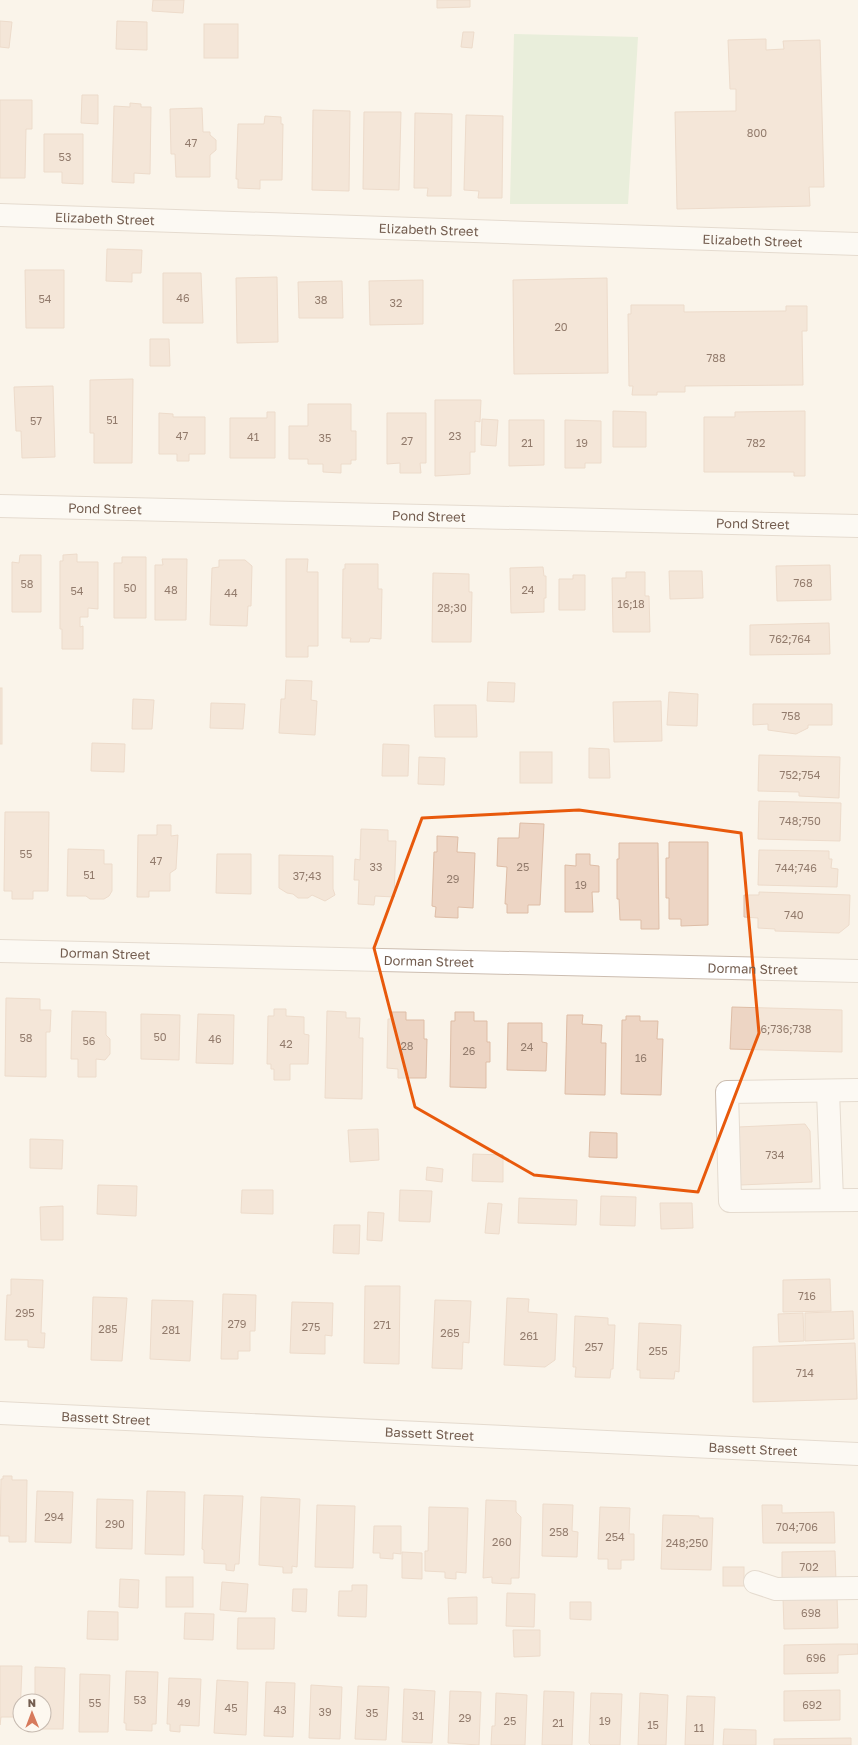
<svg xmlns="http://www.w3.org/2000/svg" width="858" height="1745" font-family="'Golos Text',sans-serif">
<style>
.green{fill:#d4e7c9}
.building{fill:#edd5c4;stroke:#debda6}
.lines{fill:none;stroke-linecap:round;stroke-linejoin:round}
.minor-casing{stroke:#ccbdb0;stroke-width:24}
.minor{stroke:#fff;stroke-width:22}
.marked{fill:none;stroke:#e8590c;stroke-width:3;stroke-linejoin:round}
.labels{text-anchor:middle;stroke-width:3;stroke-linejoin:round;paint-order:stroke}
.number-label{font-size:11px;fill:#927b6c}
.street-label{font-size:13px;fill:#735d4f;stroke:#fdf8f0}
</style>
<rect width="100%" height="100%" fill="#faf4ea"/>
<!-- green -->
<path class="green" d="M514,34L638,37L628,204H510Z"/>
<!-- building -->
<g class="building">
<path d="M153,0H184L183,13L152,11Z"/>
<path d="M437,0H470V7L437,8Z"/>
<path d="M0,21L12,22L9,48L0,47Z"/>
<path d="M117,21L147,22V50L116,49Z"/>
<rect x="204" y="24" width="34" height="34"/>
<path d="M463,32H474L472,48L461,47Z"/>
<path d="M766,39V50L784,49L783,41L820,40L824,187H809L810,206L677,209L675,112L736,111V89H730L728,40Z"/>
<path d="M82,95H98V124L81,123Z"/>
<path d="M0,100H32V129H26L25,178H0Z"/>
<path d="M130,103L141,104V107H151L150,174L134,173V183L112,182L114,106L130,107Z"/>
<path d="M202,108L203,132H210V135L216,140V150L210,155V177H176L175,154H171L170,109Z"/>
<path d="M313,110L350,111L349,191L312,190Z"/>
<path d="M364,112H401L399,190L363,189Z"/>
<path d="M415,113L452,114L451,196H427L428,188H414Z"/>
<path d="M466,115L503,116L502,198H478L479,191L464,190Z"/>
<path d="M265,116L281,117V124H283L282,180H260V189L238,188V179H236L238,124H264Z"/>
<path d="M44,134H83V184L62,183V172H44Z"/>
<path d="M107,249L142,250L141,273H132V282L106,281Z"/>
<path d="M25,270H64V328H26Z"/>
<path d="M163,273H201L203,323H163Z"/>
<path d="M277,277L278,342L237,343L236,278Z"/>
<path d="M607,278L608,373L514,374L513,280Z"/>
<path d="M423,280V324L370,325L369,281Z"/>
<path d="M342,281L343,318H299L298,282Z"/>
<path d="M631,305H684V312L786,311V306H807V331H802L803,385L685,386V392H657V395H632L633,386H629L628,314H631Z"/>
<path d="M150,339H169L170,366H150Z"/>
<path d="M133,379L132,463H94V433H90V380Z"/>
<path d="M53,386L55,457L22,458L21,431H16L14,387Z"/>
<path d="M435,400H481L480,422L475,421V452H470V474L435,476Z"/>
<path d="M308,404H351V431H356V460H351V464H341V473L323,472V464H308V459H289V426H308Z"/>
<path d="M613,411L646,412V447H613Z"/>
<path d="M805,411V476H794V472H704V417H735V412Z"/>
<path d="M267,412H275V458H230V418H267Z"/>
<path d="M159,413L173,414V417H205V454H189V461H177V454H159Z"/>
<path d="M387,413H426V463H420L421,473H400V463L387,464Z"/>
<path d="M482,419L498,420L496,446L481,445Z"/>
<path d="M509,420H544V465L509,466Z"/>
<path d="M565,420L601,421V463H585V468H565Z"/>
<path d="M77,554V562H98V609L88,608V617H80V627L83,626V649H62V629H60V561H63V555Z"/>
<path d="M20,555H41V612H12V562L19,563Z"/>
<path d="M122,557H146V618H114V563H122Z"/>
<path d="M162,559H187L186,620H155V565H163Z"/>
<path d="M286,559H308L307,572H318V646H308V657H286Z"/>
<path d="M219,560H245L252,566L251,606H248L247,626L210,625L212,568L219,567Z"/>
<path d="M345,564H378V589H382L381,639L370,638L369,642H350L351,638H342L343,569H345Z"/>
<path d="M830,565L831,600L777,601L776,566Z"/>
<path d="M543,567L544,576H546V598H544V612L511,613L510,568Z"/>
<path d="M669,571H702L703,598L670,599Z"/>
<path d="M626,572H645V596H649L650,632H613L612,578H626Z"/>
<path d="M433,573L469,574V592H472L471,642H432Z"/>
<path d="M573,575H585V610H559V579H573Z"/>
<path d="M829,623L830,654L750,655V625Z"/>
<path d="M286,680L312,681L311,700L317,701L315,735L279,733L281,699H285Z"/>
<path d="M488,682L515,683L514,702L487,701Z"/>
<rect x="0" y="688" width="2" height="56"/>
<path d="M669,692L698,694L697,726L667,725Z"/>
<path d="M133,699L154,700L152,729H132Z"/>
<path d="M661,701L662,741L614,742L613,702Z"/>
<path d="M211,703L245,704L243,729L210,728Z"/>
<path d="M753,704H832V725H808V728L796,734L768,730V724L753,725Z"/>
<path d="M434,705H476L477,737H435Z"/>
<path d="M92,743L125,744L124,772L91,771Z"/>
<path d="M383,744L409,745L408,776H382Z"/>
<path d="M589,748L609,749L610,778H589Z"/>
<rect x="520" y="752" width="32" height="31"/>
<path d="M759,755L840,757L839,798L799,796V792L758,791Z"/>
<path d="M419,757L445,758L444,785L418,784Z"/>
<path d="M759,801L841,803L840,841L758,839Z"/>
<path d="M5,812H49L48,891H33V899H12V891H4Z"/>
<path d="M520,823L544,824L540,905H528V913H507V904H505L507,867L497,866L498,838H519Z"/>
<path d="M157,825H171V836L178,835L176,869L170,873V891H149V897H137L138,835H157Z"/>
<path d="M361,829L388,830V841H396L394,897L375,896L374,905L358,904L359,880H354L355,859L360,860Z"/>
<path d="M437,836L458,837L457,852L475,853L473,908L458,907V918L435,917L436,907L432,906L434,852H437Z"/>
<path d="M669,842H708V925L681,926V919H669V898H666V858H669Z"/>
<path d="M619,843H658L659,929H641V920H620L619,899H617V859H619Z"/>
<path d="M68,849L104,850V864H112V891L109,896L104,899H90L86,896H67Z"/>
<path d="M759,850L829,851V859H832L831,868L838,869L837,887L758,885Z"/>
<path d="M217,854H251V894L216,893Z"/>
<path d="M576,854H590V865L599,866V892H592L593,912H565V865L576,866Z"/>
<path d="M279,855L333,856V889L335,895L325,901L312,895L308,898H298L293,894L287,893L279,888Z"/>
<path d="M759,892L850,895L849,925L839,933L775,931V929L758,928V918L744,917V895H759Z"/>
<path d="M6,998L40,999V1010H51L50,1032H46V1077L5,1076Z"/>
<path d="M732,1007L842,1010V1052L730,1049Z"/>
<path d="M274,1009H286V1016L304,1017V1034L309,1035L308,1064H290V1080H274V1069H271V1064H267L268,1016H274Z"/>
<path d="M72,1011L106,1012V1035L110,1039V1054L105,1060L96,1059V1077H78V1059H71Z"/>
<path d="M327,1011L346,1012V1018H360L359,1038H363L362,1099L325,1098Z"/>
<path d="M392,1012H406V1020H424V1039H427L426,1078H398V1069L387,1068L388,1019H392Z"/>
<path d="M455,1012H474V1021H487V1042H490V1062H486V1088L450,1087L451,1021H455Z"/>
<path d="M141,1014L180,1015L179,1060L141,1059Z"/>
<path d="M198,1014L234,1015L233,1064L196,1063Z"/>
<path d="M567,1015H583L582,1024L602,1025L601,1043H606L605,1095L565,1094Z"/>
<path d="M626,1016H640V1021H658L657,1039H663L661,1095L621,1094L622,1020H626Z"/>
<path d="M508,1023H542V1042L547,1043L546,1071L507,1070Z"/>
<path d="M805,1124L810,1131L812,1182L740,1185L738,1127Z"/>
<path d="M378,1129L379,1160L350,1162L348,1130Z"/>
<path d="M590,1132L617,1133V1158L589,1157Z"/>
<path d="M30,1139L63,1140L62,1169L30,1168Z"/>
<path d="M473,1154L503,1155V1182L472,1181Z"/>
<path d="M427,1167L443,1169L442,1182L426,1180Z"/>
<path d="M98,1185L137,1186L136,1216L97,1214Z"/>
<path d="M242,1190H273V1214L241,1213Z"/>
<path d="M400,1190L432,1191L430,1222L399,1221Z"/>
<path d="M601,1196L636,1197L635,1226L600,1225Z"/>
<path d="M519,1198L577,1200L576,1225L518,1223Z"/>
<path d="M488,1203L502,1204L499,1234L485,1233Z"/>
<path d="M660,1203H692L693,1228L661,1229Z"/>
<path d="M63,1206V1240H41L40,1207Z"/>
<path d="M368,1212L384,1213L382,1241L367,1240Z"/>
<path d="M334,1225H360L359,1254L333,1253Z"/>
<path d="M11,1279L43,1280L41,1333H45L44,1348L28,1347V1340H5L7,1295H11Z"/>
<path d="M830,1279L831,1311L783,1312V1280Z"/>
<path d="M365,1286H400L399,1364L364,1363Z"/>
<path d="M223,1294L256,1295L255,1331H250V1351H238V1359H221Z"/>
<path d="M93,1297L127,1298L122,1361L91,1360Z"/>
<path d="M507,1298L529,1299L528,1312L557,1314L555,1360L545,1367L504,1365Z"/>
<path d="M152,1300L193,1301L190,1361L150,1359Z"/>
<path d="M435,1300L471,1301L469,1343L463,1342L462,1369L432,1368Z"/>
<path d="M292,1302L333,1303L332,1336L325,1335V1354L290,1353Z"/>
<path d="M853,1311L854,1339L805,1341V1313Z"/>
<path d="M803,1313L804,1341L779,1342L778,1314Z"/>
<path d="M575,1316L608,1318V1325H615L613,1369H611L610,1378L575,1377L576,1367H573Z"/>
<path d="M639,1323L681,1325L679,1372L675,1371L674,1379L640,1378V1370H637Z"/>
<path d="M855,1343L857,1399L753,1402V1347Z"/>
<path d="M3,1476H12V1480H27L26,1542H9V1536H0L1,1479H3Z"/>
<path d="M37,1491L73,1492L71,1543L35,1542Z"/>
<path d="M147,1491L185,1492L184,1555L145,1554Z"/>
<path d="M204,1495L243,1496L239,1564H235L234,1571L226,1570V1564L204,1563V1550L202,1549Z"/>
<path d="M261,1497L300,1499L297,1567L292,1566V1573H283V1567L259,1565Z"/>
<path d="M97,1499L133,1500L132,1549L96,1548Z"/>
<path d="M486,1500L516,1501V1512L521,1517L519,1578H511V1584L492,1583V1577L483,1578Z"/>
<path d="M543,1504L573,1505L572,1531L578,1532L577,1557L542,1556Z"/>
<path d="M317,1505L355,1506L353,1568L315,1567Z"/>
<path d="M762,1505H782V1513L834,1512L835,1543H763Z"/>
<path d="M429,1507L468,1508L466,1573L456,1572V1579L445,1578V1572L425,1571V1551H428Z"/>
<path d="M600,1507L630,1508L629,1534H634V1560H621V1569H608V1559H598Z"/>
<path d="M663,1515L699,1516V1518H713L711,1570L661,1569Z"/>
<path d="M374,1526H401V1554L393,1553V1559L380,1558V1553H373Z"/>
<path d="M835,1551L836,1581L782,1582V1552Z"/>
<path d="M402,1552L422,1553V1579L402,1578Z"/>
<rect x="723" y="1567" width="21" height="19"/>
<rect x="166" y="1577" width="27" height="30"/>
<path d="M120,1579L139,1580L138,1608L119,1607Z"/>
<path d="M222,1582L248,1584L246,1612L220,1610Z"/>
<path d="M352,1585H367L366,1617L338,1616L339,1591H352Z"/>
<path d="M293,1589H307L306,1612L292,1611Z"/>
<path d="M507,1593L535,1594L534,1627L506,1626Z"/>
<path d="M477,1597V1624H449L448,1598Z"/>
<path d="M837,1597L838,1628L784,1629L783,1598Z"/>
<path d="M570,1602H591V1620L570,1619Z"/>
<path d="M88,1611L118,1612V1640L87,1639Z"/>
<path d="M185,1613L214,1614L213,1640L184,1639Z"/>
<path d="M238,1618H275L274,1649H237Z"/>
<path d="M513,1630H540V1656L514,1657Z"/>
<path d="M838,1644H858V1654L838,1655V1673L784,1674V1645Z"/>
<path d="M0,1666H22L20,1717H1L0,1725Z"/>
<path d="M35,1667L65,1668L63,1729H35V1725H44V1701H35Z"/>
<path d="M126,1671L158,1672L156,1724H152V1731L126,1730V1723H124Z"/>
<path d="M80,1674L110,1675L108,1732H79Z"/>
<path d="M169,1678L201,1679L199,1726L180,1725V1732L170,1731V1724H167Z"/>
<path d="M217,1680L248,1682L246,1735L214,1733Z"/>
<path d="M266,1682L295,1683L293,1737L264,1736Z"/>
<path d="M311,1685L342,1687L340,1739L309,1738Z"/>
<path d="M358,1686L389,1687L386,1740L355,1739Z"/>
<path d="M404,1689L435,1691L432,1743L402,1742Z"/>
<path d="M840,1690V1720L784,1721V1691Z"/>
<path d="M450,1691L481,1692L479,1745L448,1743Z"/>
<path d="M544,1691L574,1692L572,1745H542Z"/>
<path d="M496,1693L527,1695L525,1745H491L492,1726H495Z"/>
<path d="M591,1693L622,1694L620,1745H591L589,1743Z"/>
<path d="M640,1693L668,1695L666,1745H638Z"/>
<path d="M687,1696L715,1697L713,1745H685Z"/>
<path d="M724,1729L756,1730V1745H723Z"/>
<path d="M851,1738V1745H774V1739Z"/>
</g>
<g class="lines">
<!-- minor casing -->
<g class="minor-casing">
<g id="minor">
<path id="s1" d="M0,215L858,244"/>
<path id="s2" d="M0,506L858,526"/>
<path id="s3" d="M0,951L858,971"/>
<path d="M858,1090L727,1092L730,1201L858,1200"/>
<path d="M828,1091L832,1200"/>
<path id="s4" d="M0,1413L858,1454"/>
<path d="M755,1582L776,1589L858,1588"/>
</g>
</g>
<!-- minor -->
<use href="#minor" class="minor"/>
</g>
<!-- marked area -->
<path d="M0 0H858V1745H0ZM579,810L741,833L759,1033L698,1192L534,1175L415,1107L374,948L422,818Z" fill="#faf4ea" fill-opacity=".55" fill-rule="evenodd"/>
<path class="marked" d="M579,810L741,833L759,1033L698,1192L534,1175L415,1107L374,948L422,818Z"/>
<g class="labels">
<!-- number labels -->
<g class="number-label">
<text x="757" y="137">800</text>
<text x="191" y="147">47</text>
<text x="65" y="161">53</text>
<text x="183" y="302">46</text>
<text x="45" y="303">54</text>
<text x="321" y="304">38</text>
<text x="396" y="307">32</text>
<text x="561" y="331">20</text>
<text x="716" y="362">788</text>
<text x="112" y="424">51</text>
<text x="36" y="425">57</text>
<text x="182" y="440">47</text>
<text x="455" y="440">23</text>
<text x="253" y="441">41</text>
<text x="325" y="442">35</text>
<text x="407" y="445">27</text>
<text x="527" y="447">21</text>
<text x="582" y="447">19</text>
<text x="756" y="447">782</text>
<text x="803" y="587">768</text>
<text x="27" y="588">58</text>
<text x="130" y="592">50</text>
<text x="171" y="594">48</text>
<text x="528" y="594">24</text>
<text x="77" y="595">54</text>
<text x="231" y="597">44</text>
<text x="631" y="608">16;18</text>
<text x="452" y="612">28;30</text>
<text x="790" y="643">762;764</text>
<text x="791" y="720">758</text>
<text x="800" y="779">752;754</text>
<text x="800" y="825">748;750</text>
<text x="26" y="858">55</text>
<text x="156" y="865">47</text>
<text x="376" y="871">33</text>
<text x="523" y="871">25</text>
<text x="796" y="872">744;746</text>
<text x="89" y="879">51</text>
<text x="307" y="880">37;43</text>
<text x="453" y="883">29</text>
<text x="581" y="889">19</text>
<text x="794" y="919">740</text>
<text x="786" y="1033">6;736;738</text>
<text x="160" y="1041">50</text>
<text x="26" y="1042">58</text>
<text x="215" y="1043">46</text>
<text x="89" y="1045">56</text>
<text x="286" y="1048">42</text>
<text x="407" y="1050">28</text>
<text x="527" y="1051">24</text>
<text x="469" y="1055">26</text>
<text x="641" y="1062">16</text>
<text x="775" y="1159">734</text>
<text x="807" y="1300">716</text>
<text x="25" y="1317">295</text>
<text x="237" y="1328">279</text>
<text x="382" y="1329">271</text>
<text x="311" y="1331">275</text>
<text x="108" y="1333">285</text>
<text x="171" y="1334">281</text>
<text x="450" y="1337">265</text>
<text x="529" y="1340">261</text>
<text x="594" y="1351">257</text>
<text x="658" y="1355">255</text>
<text x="805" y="1377">714</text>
<text x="54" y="1521">294</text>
<text x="115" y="1528">290</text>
<text x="797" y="1531">704;706</text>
<text x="559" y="1536">258</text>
<text x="615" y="1541">254</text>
<text x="502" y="1546">260</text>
<text x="687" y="1547">248;250</text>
<text x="809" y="1571">702</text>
<text x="811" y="1617">698</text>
<text x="816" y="1662">696</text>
<text x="140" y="1704">53</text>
<text x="95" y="1707">55</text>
<text x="184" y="1707">49</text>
<text x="812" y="1709">692</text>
<text x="231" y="1712">45</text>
<text x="280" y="1714">43</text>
<text x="325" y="1716">39</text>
<text x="372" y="1717">35</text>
<text x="418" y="1720">31</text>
<text x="465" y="1722">29</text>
<text x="510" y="1725">25</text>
<text x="605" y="1725">19</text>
<text x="558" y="1727">21</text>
<text x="653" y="1729">15</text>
<text x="699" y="1732">11</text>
</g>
<!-- street labels -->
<g class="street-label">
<text dy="5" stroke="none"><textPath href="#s1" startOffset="105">Elizabeth Street</textPath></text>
<text dy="5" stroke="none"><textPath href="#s1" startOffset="429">Elizabeth Street</textPath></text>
<text dy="5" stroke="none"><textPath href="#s1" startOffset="753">Elizabeth Street</textPath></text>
<text dy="5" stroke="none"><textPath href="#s2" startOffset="105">Pond Street</textPath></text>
<text dy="5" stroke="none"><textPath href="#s2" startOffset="429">Pond Street</textPath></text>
<text dy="5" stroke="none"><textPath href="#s2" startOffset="753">Pond Street</textPath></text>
<text dy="5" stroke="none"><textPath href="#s3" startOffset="105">Dorman Street</textPath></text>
<text dy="5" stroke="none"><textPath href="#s3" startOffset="429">Dorman Street</textPath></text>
<text dy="5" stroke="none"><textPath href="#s3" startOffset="753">Dorman Street</textPath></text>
<text dy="5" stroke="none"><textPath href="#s4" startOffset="106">Bassett Street</textPath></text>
<text dy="5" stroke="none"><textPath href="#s4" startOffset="430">Bassett Street</textPath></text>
<text dy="5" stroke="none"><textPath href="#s4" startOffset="754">Bassett Street</textPath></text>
</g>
</g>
<!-- north arrow -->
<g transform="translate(32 1713) rotate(359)"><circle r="19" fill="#fdf8f0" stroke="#c6bab0"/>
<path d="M0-3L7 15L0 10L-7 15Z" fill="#d77a5c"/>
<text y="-6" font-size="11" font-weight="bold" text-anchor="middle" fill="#735d4f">N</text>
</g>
</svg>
